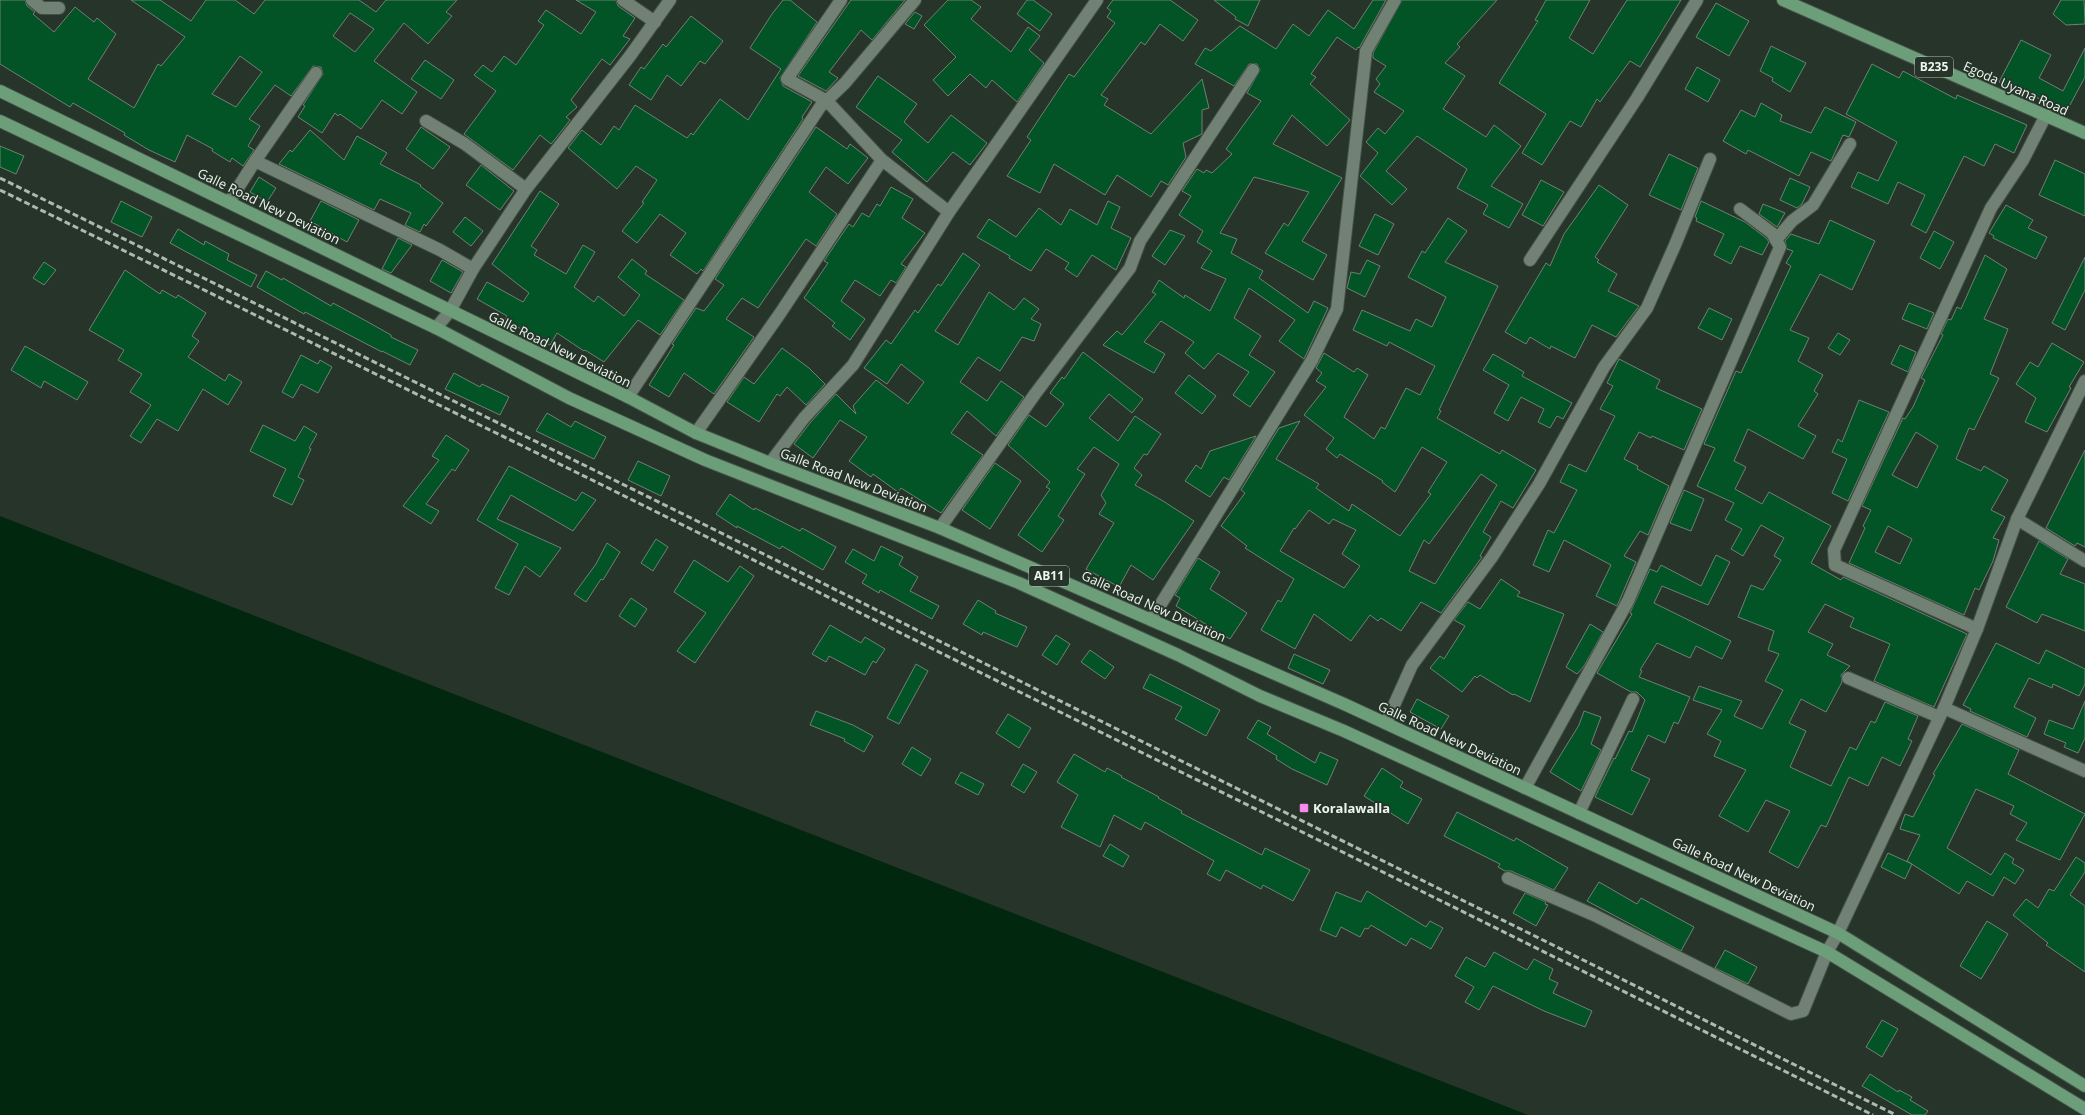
<svg xmlns="http://www.w3.org/2000/svg" width="2085" height="1115" font-family="'Open Sans',sans-serif">
<style>
.water{fill:#02270f}
.building{fill:#025326;stroke:#708073;fill-rule:evenodd}
.lines{fill:none;stroke-linecap:round;stroke-linejoin:round}
.minor-casing{stroke:#455147;stroke-width:14}
.primary-casing{stroke:#455147;stroke-width:14}
.minor{stroke:#718174;stroke-width:12}
.primary{stroke:#6c9e79;stroke-width:12}
.rail{stroke:#aeb9b0;stroke-width:3;stroke-dasharray:6 3;stroke-linecap:butt}
.poi-dot{fill:#f888eb;stroke:#263429;stroke-width:1.5}
.labels{text-anchor:middle;stroke-width:3.5;stroke-linejoin:round;paint-order:stroke}
.shield{fill:#263429;stroke:#b2bcb4;stroke-width:1}
.shield-label{font-size:12px;font-weight:bold;fill:#eef7ef}
.street-label{font-size:13px;fill:#eef7ef;stroke:#263429}
.poi-label{font-size:13px;font-weight:bold;fill:#eef7ef;stroke:#263429;text-anchor:start}
</style>
<rect width="100%" height="100%" fill="#263429"/>
<!-- water -->
<path class="water" d="M0,516L1528,1115H0Z"/>
<!-- building -->
<g class="building">
<path d="M0,0H25L27,6L35,12L33,14L54,32L75,7L94,22L97,18L116,34L88,79L134,108L158,64L161,66L185,37L131,0H160L191,21L206,0H235L254,14L265,0H359L376,12L386,0H457L446,12L452,16L428,44L404,23L374,61L417,92L402,114L382,100L361,129L340,114L338,116L335,113L322,133L298,117L305,106L303,105L323,74L321,67L313,66L291,96L275,85L249,119L260,126L248,146L254,150L243,166L232,158L230,162L212,151L213,149L187,135L175,162L149,150L124,135L125,133L73,103L70,107L0,64ZM350,13L374,29L355,52L333,36ZM240,56L262,72L236,107L212,94Z"/>
<path d="M576,0H616L618,6L635,18L623,36L630,39L610,65L602,59L571,100L577,107L566,117L570,120L556,138L551,144L540,135L513,170L464,134L496,91L474,75L483,65L492,72L504,56L516,65L544,25L538,21L546,10L581,34L596,12Z"/>
<path d="M783,0H790L817,22L780,78L783,86L812,102L802,117L803,119L703,271L701,269L697,274L670,255L686,233L660,214L637,243L622,231L644,203L642,202L657,180L636,166L617,189L568,148L582,130L601,145L614,126L619,130L635,105L687,138L691,133L693,135L720,99L748,120L781,69L750,48L772,14Z"/>
<path d="M851,0H905L872,40L861,30L829,72L838,78L826,91L798,76Z"/>
<path d="M948,0H971L981,7L971,19L1011,52L1028,27L1040,36L1029,50L1044,63L1017,102L992,80L986,88L970,74L948,96L933,80L956,57L924,25Z"/>
<path d="M1027,0H1033L1052,14L1040,31L1017,14Z"/>
<path d="M1113,0H1170L1198,20L1183,41L1160,24L1145,45L1141,42L1101,95L1108,99L1104,105L1151,134L1202,79L1209,108L1202,110V134L1183,143L1186,157L1168,185L1161,181L1151,197L1117,175L1105,195L1054,164L1040,193L1007,176L1031,140L1027,137L1069,74L1074,77L1115,23L1107,17L1111,11L1107,8Z"/>
<path d="M1214,0H1260L1248,26L1235,19L1236,17Z"/>
<path d="M1373,0H1386L1359,48L1358,47L1356,50L1337,37L1311,74L1316,77L1310,84L1350,120L1327,146L1292,115L1273,144L1342,178L1302,241L1327,255L1313,280L1265,253L1284,223L1288,226L1309,192L1254,177L1220,233L1237,239L1231,253L1263,271L1259,278L1308,313L1314,301L1328,308L1304,359L1279,341L1295,320L1249,288L1234,318L1261,336L1249,355L1275,372L1250,407L1233,395L1249,372L1218,353L1204,369L1185,353L1194,342L1161,321L1144,342L1165,354L1154,373L1103,345L1117,331L1122,335L1156,294L1152,292L1159,280L1184,298L1185,295L1210,311L1226,279L1201,268L1212,251L1197,242L1203,231L1179,215L1191,196L1182,191L1197,169L1204,173L1206,170L1212,173L1232,154L1226,149L1261,101L1247,93L1260,70L1257,64H1249L1234,86L1195,64L1205,48L1211,51L1240,26L1276,49L1293,24L1309,36L1328,10L1354,29Z"/>
<path d="M1402,0H1497L1457,44L1460,47L1445,63L1465,76L1443,109L1486,137L1494,125L1521,146L1491,186L1523,204L1509,228L1483,214L1488,205L1457,188L1467,169L1417,136L1386,171L1407,189L1392,205L1360,176L1378,153L1366,142L1378,128L1385,134L1404,111L1374,92L1380,84L1376,79L1386,66L1373,58V53Z"/>
<path d="M1546,0H1590L1569,38L1593,54L1627,0H1681L1640,67L1630,61L1600,102L1597,99L1581,127L1570,121L1542,165L1522,153L1546,114L1499,83L1538,21L1535,20Z"/>
<path d="M2061,0H2084L2085,24L2066,25L2053,14Z"/>
<path d="M1716,3L1749,21L1729,56L1696,37Z"/>
<path d="M915,12L922,16L914,29L905,24Z"/>
<path d="M691,16L723,41L705,64L700,61L681,86L667,75L651,100L629,85L641,67L644,69L663,44L666,47Z"/>
<path d="M2021,40L2051,55L2039,78L2063,91L2085,48V77L2064,116L2053,111L2055,107L2030,94L2029,97L1999,82Z"/>
<path d="M1771,46L1806,63L1790,92L1772,81L1773,78L1760,71Z"/>
<path d="M425,60L454,80L441,99L411,79Z"/>
<path d="M1872,64L1899,78L1903,71L1956,99L1957,95L2027,125L2014,153L1995,144L1984,166L1964,156L1926,233L1911,225L1925,195L1898,182L1888,204L1851,187L1858,172L1878,181L1897,142L1846,114Z"/>
<path d="M1697,67L1720,80L1708,102L1685,89Z"/>
<path d="M878,76L917,104L904,122L928,143L951,115L987,143L970,165L953,152L927,182L892,152L902,140L856,107Z"/>
<path d="M1761,103L1782,115L1780,121L1811,133L1825,107L1856,122L1849,137L1843,135L1831,161L1811,152L1799,176L1748,150L1746,154L1723,141L1741,110L1755,117Z"/>
<path d="M421,127L450,147L433,169L406,149Z"/>
<path d="M816,127L847,149L850,144L868,158L848,184L826,167L809,192L837,214L816,246L806,239L758,308L742,298L726,319L754,337L714,394L684,373L669,397L649,385L674,345L672,344L696,308L704,311L724,285L715,279Z"/>
<path d="M310,130L344,160L357,136L387,153L380,164L421,185L420,186L443,203L426,226L424,224L420,232L405,225L411,213L380,199L374,210L279,164L290,150L292,152Z"/>
<path d="M0,146L24,156L16,174L0,167Z"/>
<path d="M1669,154L1698,168L1681,210L1649,195Z"/>
<path d="M2055,160L2085,174V216L2039,195Z"/>
<path d="M481,165L514,191L500,210L466,185Z"/>
<path d="M259,177L276,188L267,202L250,192Z"/>
<path d="M1790,178L1810,187L1802,204L1797,208L1780,200Z"/>
<path d="M1541,180L1564,192L1543,226L1522,215Z"/>
<path d="M1599,185L1628,205L1595,257L1599,260L1597,262L1617,274L1608,291L1639,306L1616,337L1592,325L1575,358L1551,346L1550,349L1530,337L1526,344L1505,332L1546,263L1550,266L1564,234Z"/>
<path d="M891,187L913,199L902,218L925,233L901,264L906,267L896,283L891,280L880,296L855,280L841,301L865,319L850,340L832,326L835,323L804,298L828,263L824,261L849,224L853,227L862,213L869,217L877,204L880,206Z"/>
<path d="M540,191L559,204L531,246L537,250L534,255L566,274L583,245L595,252L574,287L594,302L598,296L624,316L640,295L618,277L632,259L647,271L645,274L684,300L660,335L638,320L604,362L585,350L584,351L557,333L550,345L505,320L507,316L477,299L487,282L523,302L529,293L492,264Z"/>
<path d="M121,201L152,217L142,237L111,222Z"/>
<path d="M321,201L359,220L347,242L310,221Z"/>
<path d="M1108,201L1120,207L1111,228L1131,238L1116,270L1092,255L1077,277L1065,269L1069,263L1046,249L1031,271L1009,258L1010,256L977,237L989,219L1016,237L1039,208L1061,225L1070,209L1097,225Z"/>
<path d="M1701,201L1745,222L1766,238L1769,242L1762,255L1740,246L1731,264L1714,255L1724,234L1696,221L1697,218L1695,217Z"/>
<path d="M1763,204L1785,213L1777,227L1759,214Z"/>
<path d="M2006,205L2033,220L2028,228L2047,237L2036,259L1993,238L1994,236L1989,233Z"/>
<path d="M1375,214L1394,224L1378,255L1359,246Z"/>
<path d="M465,217L483,231L471,246L453,232Z"/>
<path d="M1448,218L1467,231L1445,262L1498,286L1439,410L1441,411L1437,418L1500,454L1502,450L1536,470L1513,508L1501,501L1483,532L1491,537L1480,556L1482,557L1441,613L1421,602L1401,631L1381,618L1378,621L1370,615L1351,641L1314,614L1295,649L1261,630L1278,600L1281,602L1294,579L1245,548L1247,546L1221,526L1245,493L1241,490L1279,428L1300,421L1276,459L1319,484L1316,488L1349,511L1352,504L1400,536L1431,494L1428,492L1447,462L1422,447L1395,492L1382,482L1383,481L1340,454L1337,458L1326,449L1334,438L1304,415L1326,387L1316,381L1322,373L1316,368L1324,353L1354,372L1357,368L1368,375L1344,417L1374,439L1381,427L1385,429L1406,388L1420,395L1435,366L1389,342L1387,346L1353,330L1362,310L1410,331L1416,319L1432,327L1446,297L1408,277L1422,251L1425,253ZM1481,474L1497,485L1435,584L1409,571L1424,540L1429,544ZM1309,510L1329,524L1333,519L1356,530L1342,554L1360,566L1344,588L1280,551L1294,528L1295,529Z"/>
<path d="M1830,220L1875,241L1852,290L1820,274L1790,330L1809,338L1798,361L1823,375L1814,391L1818,394L1798,426L1816,436L1803,459L1748,429L1734,461L1746,467L1735,489L1762,504L1769,492L1831,526L1811,563L1841,580L1843,577L1967,634L1934,707L1874,681L1890,644L1850,627L1854,618L1825,604L1808,632L1833,644L1827,655L1850,666L1841,675L1842,682L1826,712L1801,699L1789,723L1806,731L1790,767L1831,786L1850,747L1856,750L1871,721L1875,723L1885,702L1918,716L1908,739L1912,741L1900,766L1882,757L1868,786L1849,777L1826,827L1821,825L1798,868L1769,852L1790,811L1766,800L1748,832L1719,816L1746,770L1714,756L1721,741L1707,734L1722,710L1693,700L1699,686L1742,701L1734,716L1762,729L1783,690L1765,681L1779,654L1768,650L1774,631L1738,617L1751,585L1763,590L1781,560L1774,556L1784,538L1761,525L1743,556L1731,549L1742,529L1725,520L1734,503L1697,486L1715,448L1704,444L1736,371L1741,373L1791,266L1786,263L1793,251L1787,249L1785,241L1791,234L1819,244Z"/>
<path d="M178,229L204,245L205,241L229,254L227,260L257,275L251,287L170,243Z"/>
<path d="M1170,230L1185,236L1165,265L1152,256Z"/>
<path d="M1934,231L1954,242L1940,269L1920,258Z"/>
<path d="M398,238L412,245L391,273L382,269Z"/>
<path d="M963,253L980,265L935,331L958,345L989,292L1014,310L1024,298L1039,309L1031,319L1041,324L1034,341L1022,337L1000,371L978,357L960,382L987,401L1001,381L1024,397L996,436L967,411L951,433L983,455L941,513L901,488L898,492L873,474L871,477L849,461L867,437L840,420L813,458L794,444L810,423L836,394L856,414L853,406L876,380L908,404L924,382L901,364L887,384L864,368L886,340L891,344L915,310L918,313L938,284L941,286Z"/>
<path d="M1985,255L2007,269L1984,319L2008,329L1990,374L1999,378L1974,430L1969,428L1956,459L1981,471L1984,466L2008,480L1991,510L2005,517L1993,538L1999,540L1993,561L1979,590L1975,588L1964,615L1849,563L1865,528L1863,526L1871,510L1862,506L1903,418L1905,419L1913,407L1925,380L1921,378L1943,335L1941,334L1948,319L1951,320L1957,307L1961,309ZM1916,432L1938,446L1917,488L1892,475ZM1888,526L1912,539L1900,564L1875,552Z"/>
<path d="M2085,257V290L2065,330L2052,323Z"/>
<path d="M442,260L463,272L451,293L430,281Z"/>
<path d="M1367,260L1380,266L1365,297L1347,288L1351,272L1360,274Z"/>
<path d="M44,262L56,270L44,285L33,278Z"/>
<path d="M125,270L160,294L162,290L176,298L178,295L206,313L192,336L199,341L188,357L225,381L229,374L242,382L228,405L203,389L178,431L157,419L141,443L130,436L151,405L130,392L142,374L118,360L124,350L89,330Z"/>
<path d="M266,271L282,280L283,278L331,306L333,303L368,322L391,335V337L418,350L410,365L382,351V352L305,312L304,314L257,287Z"/>
<path d="M1909,303L1934,313L1927,329L1902,319Z"/>
<path d="M1709,308L1732,319L1722,340L1698,328Z"/>
<path d="M1838,333L1850,340L1840,355L1828,348Z"/>
<path d="M2052,343L2084,362L2069,387L2071,388L2047,432L2025,422L2036,398L2016,384L2030,362L2038,367Z"/>
<path d="M1900,345L1916,352L1908,372L1891,364Z"/>
<path d="M25,346L88,382L77,400L44,381L41,388L11,370Z"/>
<path d="M782,348L809,368L825,384L806,405L787,387L780,396L777,394L759,422L727,402L744,377L754,384Z"/>
<path d="M1083,352L1143,399L1132,413L1109,394L1089,418L1118,441L1135,416L1161,434L1147,455L1144,454L1134,468L1142,475L1135,485L1163,501L1194,521L1153,580L1131,565L1119,587L1086,569L1114,523L1099,514L1106,503L1101,495L1119,464L1094,447L1077,469L1085,474L1058,516L1064,520L1042,552L1018,535L1050,489L1046,487L1050,482L1008,445L1029,415L1046,427L1064,404L1050,393L1062,377L1064,379Z"/>
<path d="M1493,354L1524,372L1522,376L1572,403L1563,419L1557,416L1550,428L1538,422L1544,409L1521,397L1508,421L1494,413L1509,385L1483,370Z"/>
<path d="M301,355L318,364L320,360L332,367L318,393L301,384L293,398L282,392Z"/>
<path d="M1619,359L1660,380L1656,388L1702,409L1684,450L1652,436L1651,438L1639,432L1624,459L1638,466L1637,469L1669,486L1648,535L1640,531L1624,556L1636,562L1617,606L1596,596L1611,565L1564,540L1549,572L1533,565L1548,530L1554,533L1577,490L1560,482L1569,464L1586,472L1615,416L1600,409L1613,386L1607,383Z"/>
<path d="M454,373L480,387L482,384L509,397L500,415L445,389Z"/>
<path d="M1189,375L1216,396L1202,414L1175,393Z"/>
<path d="M1859,400L1889,412L1848,501L1832,493L1847,459L1832,452L1838,439L1842,442Z"/>
<path d="M547,413L571,427L575,421L606,437L594,459L536,431Z"/>
<path d="M263,425L295,441L304,426L317,434L309,448L311,449L298,477L304,480L292,505L273,496L286,469L250,451Z"/>
<path d="M446,435L469,450L455,471L452,469L426,504L439,511L431,524L403,506L439,460L432,456Z"/>
<path d="M1256,436L1229,480L1224,477L1210,497L1185,481L1196,465L1201,469L1210,451Z"/>
<path d="M2085,450V547L2077,543L2075,546L2046,528Z"/>
<path d="M638,461L670,476L661,496L628,480Z"/>
<path d="M995,463L1021,481L990,529L962,510Z"/>
<path d="M509,466L576,501L582,492L596,500L573,531L511,495L497,519L561,548L540,577L525,566L509,595L495,588L518,544L477,520Z"/>
<path d="M1684,490L1704,499L1691,531L1670,523Z"/>
<path d="M730,494L754,510L755,508L800,531L802,528L836,547L823,570L782,546L780,549L737,526V528L716,514Z"/>
<path d="M656,539L668,547L653,571L641,563Z"/>
<path d="M2039,541L2068,559L2060,574L2085,584V631L2042,614L2037,623L2006,607Z"/>
<path d="M607,543L620,552L603,580L601,579L586,602L574,594L596,564Z"/>
<path d="M881,546L903,557L899,565L918,577L910,591L939,606L932,619L880,590L879,593L862,583L867,575L845,562L853,549L874,561Z"/>
<path d="M1716,555L1730,562L1708,605L1662,586L1654,603L1731,641L1722,659L1696,646L1690,658L1657,643L1640,670L1642,671L1639,677L1690,697L1678,724L1674,722L1665,743L1648,735L1631,770L1650,779L1632,815L1595,797L1614,758L1615,759L1629,731L1632,732L1645,700L1637,692H1631L1597,673L1632,614L1630,613L1650,569L1657,572L1661,565L1701,586Z"/>
<path d="M1198,558L1220,572L1210,589L1247,613L1230,639L1176,606L1180,598L1175,595Z"/>
<path d="M694,560L728,582L740,566L754,576L695,663L677,651L706,613L674,592Z"/>
<path d="M1501,579L1520,592L1517,596L1564,614L1530,702L1514,694L1513,695L1480,675L1477,678L1475,676L1462,692L1430,668L1440,656L1444,659L1465,626L1454,620L1468,602L1480,609Z"/>
<path d="M631,598L647,609L635,627L619,616Z"/>
<path d="M978,600L996,611L995,613L1027,627L1017,647L983,632L982,635L963,624Z"/>
<path d="M1590,624L1603,632L1584,666L1577,674L1566,667Z"/>
<path d="M830,625L861,643L865,637L885,649L876,663L873,661L865,675L829,656L826,662L812,654Z"/>
<path d="M1056,635L1070,644L1057,665L1042,655Z"/>
<path d="M1996,643L2039,664L2046,650L2085,669V684L2079,696L2053,684L2052,688L2029,678L2014,707L2036,718L2027,737L1970,711L1971,709L1963,705Z"/>
<path d="M1090,650L1114,667L1105,679L1081,662Z"/>
<path d="M1294,654L1330,670L1323,684L1288,668Z"/>
<path d="M916,664L928,671L899,724L887,718Z"/>
<path d="M1150,674L1220,710L1206,736L1175,719L1182,707L1143,688Z"/>
<path d="M1417,699L1449,716L1441,729L1410,712Z"/>
<path d="M2085,701V738L2078,753L2064,747L2066,743L2044,734L2049,720L2073,729Z"/>
<path d="M816,711L853,725L873,736L864,752L844,741L845,739L810,725Z"/>
<path d="M1584,711L1601,717L1591,744L1601,750L1581,791L1550,772L1579,725Z"/>
<path d="M1008,714L1031,728L1019,748L996,733Z"/>
<path d="M1258,720L1271,727L1267,734L1315,763L1320,752L1338,760L1327,785L1292,769L1276,759L1277,756L1247,738Z"/>
<path d="M1962,724L2019,750L2008,774L2085,814L2060,860L2016,840L2027,823L2010,814L2014,806L1976,789L1947,848L1991,875L2005,853L2014,859L2012,863L2024,870L2015,884L2004,877L1993,896L1967,881L1959,894L1907,861L1920,835L1900,829L1905,814L1913,817L1935,775L1933,774Z"/>
<path d="M912,747L931,759L921,776L902,764Z"/>
<path d="M1074,754L1105,772L1107,768L1122,776L1121,777L1159,797L1158,798L1182,811L1181,813L1262,855L1265,848L1310,870L1293,901L1263,885L1261,889L1226,870L1220,881L1207,874L1214,861L1145,822L1141,830L1114,815L1100,847L1061,827L1078,795L1057,782Z"/>
<path d="M1023,764L1037,772L1024,793L1011,785Z"/>
<path d="M1382,768L1403,782L1400,787L1422,799L1408,824L1364,796Z"/>
<path d="M961,772L984,784L978,795L955,783Z"/>
<path d="M1457,812L1514,841L1516,838L1568,868L1554,890L1511,871H1505L1498,867L1500,864L1444,836Z"/>
<path d="M1110,844L1129,856L1123,867L1103,856Z"/>
<path d="M1888,853L1912,864L1905,879L1881,867Z"/>
<path d="M2076,857L2085,863V872L2070,895L2085,906V972L2046,945L2048,943L2013,915L2026,899L2038,908L2049,889L2054,891Z"/>
<path d="M1599,882L1637,904L1641,898L1694,927L1681,951L1587,901Z"/>
<path d="M1367,891L1426,927L1430,921L1443,928L1431,949L1411,938L1406,946L1371,925L1368,929L1365,928L1360,937L1341,927L1336,937L1320,930L1336,892L1361,902Z"/>
<path d="M1525,893L1546,902L1545,904L1548,905L1536,926L1513,913Z"/>
<path d="M1987,921L2008,934L1981,979L1960,966Z"/>
<path d="M1725,950L1757,967L1748,984L1715,968Z"/>
<path d="M1494,952L1527,970L1534,959L1553,969L1549,979L1558,983L1553,993L1592,1011L1585,1027L1544,1011L1493,986L1479,1010L1465,1002L1474,987L1455,976L1466,957L1485,967Z"/>
<path d="M1882,1020L1898,1029L1882,1057L1866,1047Z"/>
<path d="M1870,1074L1898,1092L1899,1090L1912,1097L1910,1100L1928,1111L1925,1115H1912L1862,1086Z"/>
</g>
<g class="lines">
<!-- minor casing -->
<g class="minor-casing">
<g id="minor">
<path d="M32,0L42,8H59"/>
<path d="M623,0L655,22"/>
<path d="M841,0L787,79L827,101L882,160L949,212"/>
<path d="M426,121L465,144L526,189"/>
<path d="M255,161L440,250L473,269"/>
<path d="M229,202L255,161L316,73"/>
<path d="M1776,240L1792,221L1813,205L1850,144"/>
<path d="M1530,260L1637,98L1697,0"/>
<path d="M436,328L450,311L473,269L526,189L630,56L670,0"/>
<path d="M628,397L820,107L845,83L915,0"/>
<path d="M696,433L779,315L882,160"/>
<path d="M770,463L804,418L853,365L949,212L1097,0"/>
<path d="M2017,519L2085,561"/>
<path d="M940,528L1035,394L1130,268L1140,241L1253,70"/>
<path d="M1151,620L1312,360L1337,309L1366,51L1395,0"/>
<path d="M1977,629L1835,565L1834,550L1991,208L2023,160L2046,115"/>
<path d="M1848,678L1939,717"/>
<path d="M1944,708L2085,771"/>
<path d="M1386,723L1412,665L1492,557L1539,484L1604,367L1647,308L1675,245L1710,159"/>
<path d="M1525,788L1628,601L1780,247L1772,233L1740,209"/>
<path d="M1579,813L1633,699"/>
<path d="M1508,878L1594,915L1791,1014L1803,1011L1827,952L1838,933L1944,708L1977,629L2017,519L2085,381"/>
</g>
</g>
<!-- primary casing -->
<g class="primary-casing">
<g id="primary">
<path d="M1783,0L2085,133"/>
<path d="M0,91L628,397L696,433L770,463L940,528L1344,704L1838,933L2085,1086"/>
<path d="M0,121L436,328L569,398L705,460L1019,583L1178,655L1260,696L1344,731L1827,952L2085,1109"/>
</g>
</g>
<!-- minor -->
<use href="#minor" class="minor"/>
<!-- primary -->
<use href="#primary" class="primary"/>
<!-- rail -->
<g class="rail">
<path d="M0,178L594,470L1896,1115"/>
<path d="M0,190L590,479L1873,1115"/>
</g>
</g>
<!-- markers -->
<rect class="poi-dot" x="1299" y="803" width="10" height="10" rx="2"/>
<g class="labels">
<!-- shield labels -->
<g class="shield">
<rect x="1915" y="57" width="38" height="20" rx="3"/>
<rect x="1029" y="566" width="40" height="20" rx="3"/>
</g>
<g class="shield-label">
<text x="1934" y="71">B235</text>
<text x="1049" y="580">AB11</text>
</g>
<!-- street labels -->
<g class="street-label">
<text transform="translate(2016 88) rotate(24)" y="5">Egoda Uyana Road</text>
<text transform="translate(269 206) rotate(26)" y="5">Galle Road New Deviation</text>
<text transform="translate(560 349) rotate(26)" y="5">Galle Road New Deviation</text>
<text transform="translate(854 480) rotate(21)" y="5">Galle Road New Deviation</text>
<text transform="translate(1154 606) rotate(24)" y="5">Galle Road New Deviation</text>
<text transform="translate(1450 738) rotate(25)" y="5">Galle Road New Deviation</text>
<text transform="translate(1744 874) rotate(25)" y="5">Galle Road New Deviation</text>
</g>
<!-- poi labels -->
<g class="poi-label">
<text x="1313" y="813">Koralawalla</text>
</g>
</g>
</svg>
